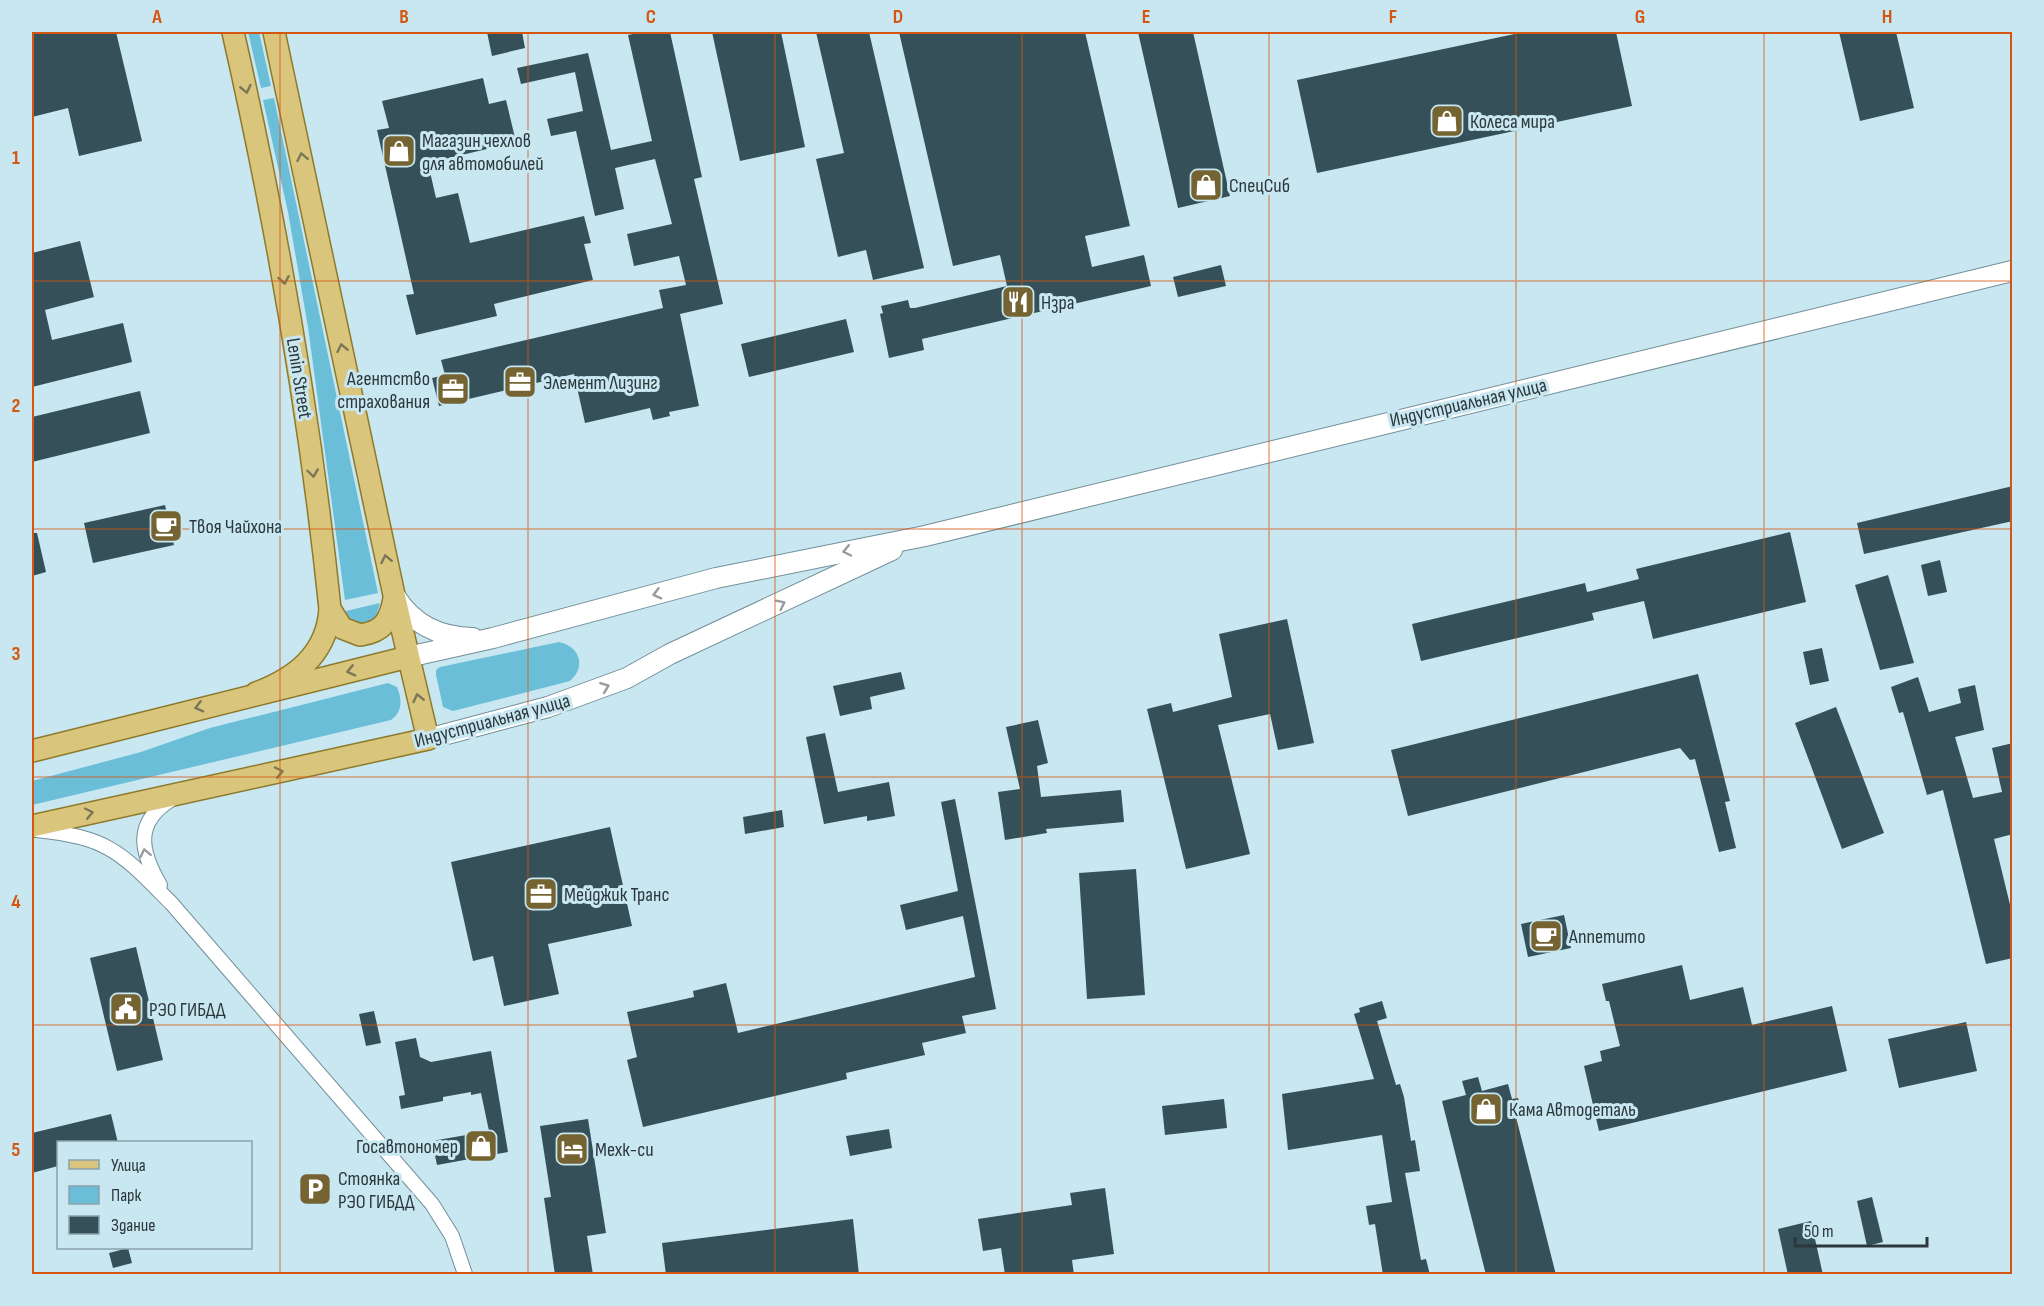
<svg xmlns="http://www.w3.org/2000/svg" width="2044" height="1306" font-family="'Sofia Sans Condensed',sans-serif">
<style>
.green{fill:#6bbed8}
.building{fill:#355058}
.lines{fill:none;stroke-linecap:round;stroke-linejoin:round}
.minor-casing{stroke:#738f98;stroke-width:16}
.secondary-casing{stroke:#738f98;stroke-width:22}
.primary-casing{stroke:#8d7a2c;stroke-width:24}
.minor{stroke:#fff;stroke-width:14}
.secondary{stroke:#fff;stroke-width:20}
.primary{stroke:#dac57c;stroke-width:21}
.oneway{stroke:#7a7759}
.oneway2{stroke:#969c9e}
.grid{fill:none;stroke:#d55611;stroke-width:1.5;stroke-opacity:0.55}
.labels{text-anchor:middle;stroke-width:6;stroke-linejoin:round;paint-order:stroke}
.poi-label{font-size:20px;fill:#2c383c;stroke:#c8e7f1;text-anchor:start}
.street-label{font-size:20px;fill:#2c383c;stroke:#c8e7f1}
.neatline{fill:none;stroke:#d55611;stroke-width:2}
.grid-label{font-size:20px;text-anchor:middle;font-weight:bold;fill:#d55611}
</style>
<rect width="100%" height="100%" fill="#c8e7f1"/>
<!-- green -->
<g class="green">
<path d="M248,32H259L271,86L261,88Z"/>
<path d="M274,98L378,593L345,600L308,327L288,212L263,100Z"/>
<path d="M380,603L376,617L364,624C355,623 349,620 346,611Z"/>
<path d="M559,642C579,646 587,666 570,681L453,711L443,707L436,675V670L440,667Z"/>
<path d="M388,683L397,687C402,699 403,712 391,720L32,805V781L141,752L210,728Z"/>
</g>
<!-- building -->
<g class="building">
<path d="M32,32H116L142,141L79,156L68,108L32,117Z"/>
<path d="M487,32H522L525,48L492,56Z"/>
<path d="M643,32H670L702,177L694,179L723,304L680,314L699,406L669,412L670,416L653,420L650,408L585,423L574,374L439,406L432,378L445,375L441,360L663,308L659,290L686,285L679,256L634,266L627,234L672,224L655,159L615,168L624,209L595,216L576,131L551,136L547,119L583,111L575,72L521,84L517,68L588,53L611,150L652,141L628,35Z"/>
<path d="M712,32H781L805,147L740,161Z"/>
<path d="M816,32H869L924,268L873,280L866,250L838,257L816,159L844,153Z"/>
<path d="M899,32H1085L1130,226L1085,236L1092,267L1144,255L1151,286L922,339L924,350L889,358L880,314L883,313L881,306L908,300L910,308H915L1007,286L1000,255L953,266Z"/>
<path d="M1138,32H1193L1230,196L1178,208Z"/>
<path d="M1524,32H1616L1632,106L1317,173L1297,80Z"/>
<path d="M1839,32H1896L1914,108L1860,121Z"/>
<path d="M483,78L489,104L506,100L516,142L428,163L436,198L458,193L470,243L584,216L591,243L584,244L593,280L494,304L497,316L416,335L406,295L414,294L377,130L389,128L382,101Z"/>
<path d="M80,241L94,297L45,310L52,340L123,323L132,362L32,387V253Z"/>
<path d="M1221,265L1226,286L1178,297L1173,277Z"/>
<path d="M846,319L854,352L749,377L741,344Z"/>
<path d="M140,391L150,433L32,462V417Z"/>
<path d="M2013,486V521L1864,554L1857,523Z"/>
<path d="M165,505L174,545L93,563L84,523Z"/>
<path d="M1790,532L1806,602L1653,639L1644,601L1592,613L1594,620L1421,661L1412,624L1585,583L1587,592L1639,579L1636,569Z"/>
<path d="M32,533H37L46,572L32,576Z"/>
<path d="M1940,560L1947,592L1928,596L1921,565Z"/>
<path d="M1888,575L1914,663L1880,670L1855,585Z"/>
<path d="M1287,619L1314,743L1278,750L1270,714L1218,725L1250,854L1186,869L1147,709L1171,703L1173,712L1232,697L1219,634Z"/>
<path d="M1822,648L1829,681L1810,685L1803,652Z"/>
<path d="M901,672L905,689L870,697L872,709L840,716L833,686Z"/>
<path d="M1698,674L1730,801L1725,802L1736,848L1719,852L1695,759L1690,760L1680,748L1408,816L1391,750Z"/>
<path d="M1918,677L1929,712L1961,703L1958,689L1975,685L1984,730L1955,737L1973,798L2002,792L1992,748L2013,743V834L1994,839L2013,917V958L1986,964L1943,790L1927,795L1903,712L1899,713L1891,687Z"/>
<path d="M1836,707L1884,833L1842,849L1795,723Z"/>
<path d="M1038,720L1048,763L1037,766L1041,797L1121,790L1124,822L1046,829L1047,833L1005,840L998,792L1020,789L1006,727Z"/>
<path d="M825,733L838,792L889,782L895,816L867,821V816L824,824L806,737Z"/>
<path d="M955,799L996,1009L962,1016L966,1033L922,1043L925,1055L846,1073L847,1079L643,1127L627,1060L637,1057L627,1012L694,997L693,991L726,983L738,1033L975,977L963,916L906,930L900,905L958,891L941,802Z"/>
<path d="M782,810L784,827L745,834L743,817Z"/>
<path d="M610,827L632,926L548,944L559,994L504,1006L493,956L473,961L451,862Z"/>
<path d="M1136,869L1145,995L1087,999L1079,873Z"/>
<path d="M1564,915L1571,948L1528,957L1521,924Z"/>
<path d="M136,947L163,1060L117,1071L90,958Z"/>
<path d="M1682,965L1690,1000L1743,987L1752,1025L1832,1006L1847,1071L1599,1131L1584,1066L1602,1061L1600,1051L1620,1046L1609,1001H1606L1602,984Z"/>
<path d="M1382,1001L1387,1018L1377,1021L1396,1085L1400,1084L1404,1097L1411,1141L1415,1140L1420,1171L1405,1173L1421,1260L1426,1259L1430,1275H1383L1375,1224L1369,1225L1366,1206L1392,1202L1382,1135L1288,1150L1282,1094L1374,1079L1354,1014L1360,1012L1359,1008Z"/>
<path d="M374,1011L381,1043L366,1046L359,1014Z"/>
<path d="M1966,1022L1977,1071L1899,1088L1888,1039Z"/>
<path d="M416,1038L420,1057L431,1062L491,1051L508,1152L437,1165L432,1141L489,1131L481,1093L471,1095V1092L443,1097V1101L401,1109L399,1096L405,1095L395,1042Z"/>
<path d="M1478,1077L1482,1091L1508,1084L1512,1099L1518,1098L1523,1116L1516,1117L1556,1275H1486L1442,1101L1466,1095L1462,1081Z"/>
<path d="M1224,1099L1227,1128L1165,1135L1162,1106Z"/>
<path d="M111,1114L118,1143H58V1166L32,1173V1133Z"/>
<path d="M588,1119L606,1233L587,1236L593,1275H555L544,1198L551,1197L540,1126Z"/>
<path d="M889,1129L892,1148L850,1156L846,1136Z"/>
<path d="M1105,1188L1114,1254L1072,1260L1074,1275H1005L1001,1248L983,1251L978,1219L1072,1205L1070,1193Z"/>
<path d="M1872,1197L1883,1242L1867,1246L1857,1201Z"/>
<path d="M853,1219L859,1275H666L662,1243Z"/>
<path d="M1811,1221L1823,1275H1788L1778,1229Z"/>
<path d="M128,1248L132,1263L113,1268L109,1253Z"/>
</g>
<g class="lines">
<!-- minor casing -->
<g class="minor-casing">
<g id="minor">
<path d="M37,830C111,838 121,853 172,904L432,1204L452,1236L465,1274"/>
<path d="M160,885C140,851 134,822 172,799"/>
</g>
</g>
<!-- secondary casing -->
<g class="secondary-casing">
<g id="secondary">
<path d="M395,596C413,625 439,637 473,638"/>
<path d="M408,657L493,638L716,578L925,536L2012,271"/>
<path d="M428,739L548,707L627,678L670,654L892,550"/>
</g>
</g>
<!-- primary casing -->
<g class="primary-casing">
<g id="primary">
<path d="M233,32C276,222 310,414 330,609C327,654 296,678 256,693"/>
<path d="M330,609L342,628L360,635C383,632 390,621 394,599"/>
<path d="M32,751L408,657"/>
<path d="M32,826L428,739L394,595L274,32"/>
</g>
</g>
<!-- minor -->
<use href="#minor" class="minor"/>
<!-- secondary -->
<use href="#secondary" class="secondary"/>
<!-- primary -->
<use href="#primary" class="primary"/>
</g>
<!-- one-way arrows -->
<defs><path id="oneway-chevron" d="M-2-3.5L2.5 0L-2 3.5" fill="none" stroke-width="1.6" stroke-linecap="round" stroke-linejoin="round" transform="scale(1.5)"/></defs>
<g class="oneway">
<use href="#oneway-chevron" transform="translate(246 89) rotate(77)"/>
<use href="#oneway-chevron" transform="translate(302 157) rotate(-102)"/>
<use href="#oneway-chevron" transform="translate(284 280) rotate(80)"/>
<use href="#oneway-chevron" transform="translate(342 348) rotate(-102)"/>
<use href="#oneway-chevron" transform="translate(313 473) rotate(82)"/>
<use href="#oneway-chevron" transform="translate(386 559) rotate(-102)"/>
<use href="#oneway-chevron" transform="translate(351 671) rotate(167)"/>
<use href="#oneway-chevron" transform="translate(418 698) rotate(-103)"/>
<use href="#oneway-chevron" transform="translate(199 707) rotate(166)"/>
<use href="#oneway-chevron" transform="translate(279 772) rotate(-12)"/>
<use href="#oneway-chevron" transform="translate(89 813) rotate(-12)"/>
</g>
<g class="oneway2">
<use href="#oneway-chevron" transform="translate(847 551) rotate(168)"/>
<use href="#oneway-chevron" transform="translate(657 594) rotate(165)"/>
<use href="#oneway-chevron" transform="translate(781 604) rotate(-26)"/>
<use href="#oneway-chevron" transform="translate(605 687) rotate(-21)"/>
<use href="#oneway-chevron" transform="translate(145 853) rotate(-102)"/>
</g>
<!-- grid -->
<path class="grid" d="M280,32V1274M528,32V1274M775,32V1274M1022,32V1274M1269,32V1274M1516,32V1274M1764,32V1274M32,281H2012M32,529H2012M32,777H2012M32,1025H2012"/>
<!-- icons -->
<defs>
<g id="shop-square" transform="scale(1.725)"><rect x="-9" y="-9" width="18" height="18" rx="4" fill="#756432" stroke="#c8e7f1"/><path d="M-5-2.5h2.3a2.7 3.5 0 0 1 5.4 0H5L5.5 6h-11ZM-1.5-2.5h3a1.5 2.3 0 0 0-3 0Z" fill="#fff"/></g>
<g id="restaurant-square" transform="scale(1.725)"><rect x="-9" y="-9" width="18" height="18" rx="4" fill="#756432" stroke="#c8e7f1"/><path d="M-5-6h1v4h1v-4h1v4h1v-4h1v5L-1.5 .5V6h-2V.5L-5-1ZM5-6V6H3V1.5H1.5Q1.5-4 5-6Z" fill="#fff"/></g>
<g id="office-square" transform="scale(1.725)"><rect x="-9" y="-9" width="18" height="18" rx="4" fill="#756432" stroke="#c8e7f1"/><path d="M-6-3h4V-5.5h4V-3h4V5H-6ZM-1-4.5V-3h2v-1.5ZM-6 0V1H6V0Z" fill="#fff"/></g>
<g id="cafe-square" transform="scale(1.725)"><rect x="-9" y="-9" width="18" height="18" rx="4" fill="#756432" stroke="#c8e7f1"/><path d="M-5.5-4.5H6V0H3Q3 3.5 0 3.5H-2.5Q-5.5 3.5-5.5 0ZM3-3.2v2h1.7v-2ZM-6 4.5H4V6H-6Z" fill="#fff"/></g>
<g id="civic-square" transform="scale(1.725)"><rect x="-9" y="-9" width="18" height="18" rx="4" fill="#756432" stroke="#c8e7f1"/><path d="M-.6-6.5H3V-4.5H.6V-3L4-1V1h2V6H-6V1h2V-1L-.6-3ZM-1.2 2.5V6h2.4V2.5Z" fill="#fff"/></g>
<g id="hotel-square" transform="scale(1.725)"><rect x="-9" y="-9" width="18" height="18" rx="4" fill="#756432" stroke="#c8e7f1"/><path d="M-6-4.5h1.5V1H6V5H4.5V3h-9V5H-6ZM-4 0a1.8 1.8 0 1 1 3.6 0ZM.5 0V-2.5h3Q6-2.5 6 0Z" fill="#fff"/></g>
<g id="parking-square" transform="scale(1.725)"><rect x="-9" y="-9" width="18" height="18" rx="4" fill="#756432" stroke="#c8e7f1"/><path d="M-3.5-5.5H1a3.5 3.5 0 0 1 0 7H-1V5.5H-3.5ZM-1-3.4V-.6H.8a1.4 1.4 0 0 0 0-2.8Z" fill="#fff"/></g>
</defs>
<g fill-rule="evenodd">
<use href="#shop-square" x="1447" y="121"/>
<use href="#shop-square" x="399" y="151"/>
<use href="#shop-square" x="1206" y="185"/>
<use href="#restaurant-square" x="1018" y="302"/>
<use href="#office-square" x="520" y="382"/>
<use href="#office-square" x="453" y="389"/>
<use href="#cafe-square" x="166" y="526"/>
<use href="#office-square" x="541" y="894"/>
<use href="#cafe-square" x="1546" y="936"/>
<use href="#civic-square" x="126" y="1009"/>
<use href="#shop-square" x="1486" y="1109"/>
<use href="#shop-square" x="481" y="1146"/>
<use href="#hotel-square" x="572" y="1149"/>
<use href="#parking-square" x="315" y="1189"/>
</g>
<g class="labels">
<!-- poi labels -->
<g class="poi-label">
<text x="1470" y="128">Колеса мира</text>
<text x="422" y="147">Магазин чехлов<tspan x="422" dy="23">для автомобилей</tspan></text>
<text x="1229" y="192">СпецСиб</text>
<text x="1041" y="309">Нзра</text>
<text x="430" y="385" text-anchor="end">Агентство<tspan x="430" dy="23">страхования</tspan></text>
<text x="543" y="389">Элемент Лизинг</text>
<text x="189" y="533">Твоя Чайхона</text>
<text x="564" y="901">Мейджик Транс</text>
<text x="1569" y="943">Аппетито</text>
<text x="149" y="1016">РЭО ГИБДД</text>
<text x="1509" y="1116">Кама Автодеталь</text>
<text x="458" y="1153" text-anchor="end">Госавтономер</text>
<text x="595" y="1156">Мехк-си</text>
<text x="338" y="1185">Стоянка<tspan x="338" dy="23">РЭО ГИБДД</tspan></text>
</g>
<!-- street labels -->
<g class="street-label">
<text transform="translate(300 378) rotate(81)" y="7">Lenin Street</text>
<text transform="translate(1468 402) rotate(-13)" y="7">Индустриальная улица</text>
<text transform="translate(492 720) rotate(-15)" y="7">Индустриальная улица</text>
</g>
</g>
<!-- border -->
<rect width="2044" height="1306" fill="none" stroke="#c8e7f1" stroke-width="66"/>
<!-- legend -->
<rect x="57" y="1141" width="195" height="108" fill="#c8e7f1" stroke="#8aa1a9" stroke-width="1.5"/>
<rect x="69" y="1160" width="30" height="9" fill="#dac57c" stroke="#8aa1a9" stroke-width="1.5"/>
<text x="111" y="1171" font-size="18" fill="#2c383c">Улица</text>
<rect x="69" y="1186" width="30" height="18" fill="#6bbed8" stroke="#8aa1a9" stroke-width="1.5"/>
<text x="111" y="1201" font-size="18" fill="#2c383c">Парк</text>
<rect x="69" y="1216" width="30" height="18" fill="#355058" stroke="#8aa1a9" stroke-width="1.5"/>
<text x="111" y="1231" font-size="18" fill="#2c383c">Здание</text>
<!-- scale -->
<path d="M1795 1237v9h132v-9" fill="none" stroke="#2c383c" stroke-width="3"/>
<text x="1804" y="1237" font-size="18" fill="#2c383c" stroke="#c8e7f1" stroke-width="4.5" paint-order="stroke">50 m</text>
<rect x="33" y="33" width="1978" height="1240" class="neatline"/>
<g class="grid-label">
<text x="157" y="23">A</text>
<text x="404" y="23">B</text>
<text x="651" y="23">C</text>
<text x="898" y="23">D</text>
<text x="1146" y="23">E</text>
<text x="1393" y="23">F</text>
<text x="1640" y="23">G</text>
<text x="1887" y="23">H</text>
<text x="16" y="164">1</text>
<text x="16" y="412">2</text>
<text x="16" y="660">3</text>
<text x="16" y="908">4</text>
<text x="16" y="1156">5</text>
</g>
</svg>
